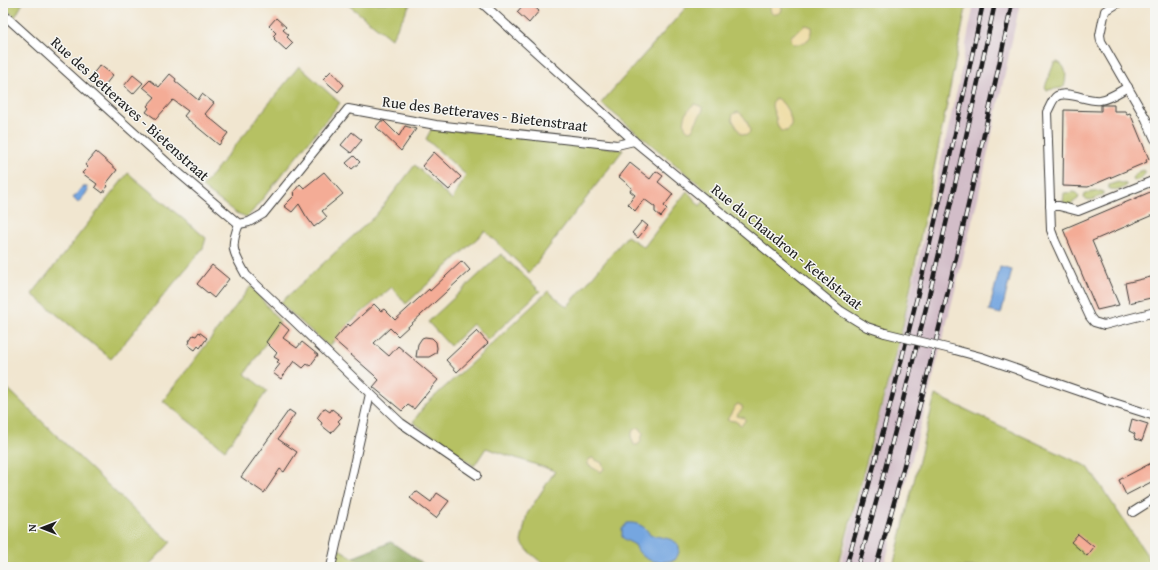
<svg xmlns="http://www.w3.org/2000/svg" width="1158" height="570" font-family="'Gentium Book Plus',serif">
<style>
.industrial{fill:#d2bdc8}
.green{fill:#b6c163;stroke:#696e40}
.forest{fill:#90a759;stroke:#56623a}
.sand{fill:#eeda9e;stroke:#857b5d}
.water{fill:#75a6e0;stroke:#48617e}
.building{fill:#f4ac96}
.lines{fill:none;stroke-linecap:round;stroke-linejoin:round}
.street-casing{stroke:#3c3a37;stroke-width:10}
.street{stroke:#fff;stroke-width:8}
.rail-casing{stroke:#1c1c1c;stroke-width:4.5}
.rail{stroke:#f6f6f2;stroke-width:3;stroke-dasharray:9;stroke-linecap:butt}
.street-bridge-casing{stroke:#3c3a37;stroke-width:10;stroke-linecap:butt}
.street-bridge{stroke:#fff;stroke-width:8}
.labels{text-anchor:middle;stroke-width:3;stroke-linejoin:round;paint-order:stroke}
.street-label{font-size:15px;fill:#1c1c1c;stroke:#f6f6f2}
</style>
<rect width="100%" height="100%" fill="#f6f6f2"/>
<filter id="ink" filterUnits="userSpaceOnUse"><feTurbulence type="fractalNoise" baseFrequency=".025" numOctaves="2"/><feDisplacementMap in="SourceGraphic" scale="8" xChannelSelector="R" yChannelSelector="G"/><feConvolveMatrix kernelMatrix="1 2 1 2 8 2 1 2 1" color-interpolation-filters="sRGB"/></filter>
<filter id="wash" filterUnits="userSpaceOnUse"><feTurbulence type="fractalNoise" baseFrequency=".012" numOctaves="4" result="noise"/><feDisplacementMap in="SourceGraphic" scale="16" xChannelSelector="R" yChannelSelector="G"/><feGaussianBlur stdDeviation="0.9" result="paint"/><feColorMatrix in="noise" values="0 0 0 0 0 0 0 0 0 0 0 0 0 0 0 0 0 1.4 0 .05"/><feComposite in="paint" operator="in"/></filter>
<g filter="url(#wash)">
<rect width="100%" height="100%" fill="#f1e6d0"/>
<!-- industrial -->
<path class="industrial" d="M974,3H1020L979,194L937,362L884,567H840L903,328L959,81Z"/>
<!-- green -->
<g class="green">
<path d="M3,3H23L15,17L3,7Z"/>
<path d="M346,3H411L391,39Z"/>
<path d="M690,3H967L903,325L838,567H547L530,553L521,542L527,514L555,471L486,448L474,466L413,422L425,405L478,357L548,291L567,307L627,236L644,247L687,191L700,206L710,193L601,103Z"/>
<path d="M1057,62C1067,65 1067,77 1064,86L1062,88L1047,90L1045,87L1054,63Z"/>
<path d="M299,66L340,103L251,213L247,217L236,213L202,187Z"/>
<path d="M432,128L581,143L623,150L529,273L485,231L406,304L392,287L348,324L329,347L280,303L376,215L415,165L452,200L466,175L426,139Z"/>
<path d="M1144,170L1146,172L1141,179L1134,181L1133,178L1138,172Z"/>
<path d="M128,173L206,238L203,248L111,359L32,294Z"/>
<path d="M1118,182L1126,184V186L1120,190L1109,189V185Z"/>
<path d="M1101,191L1103,192V194C1096,199 1091,202 1084,198L1085,193Z"/>
<path d="M1075,192L1079,196L1078,199L1069,205L1063,202L1064,193Z"/>
<path d="M501,254L540,291L488,340L473,324L450,346L428,322Z"/>
<path d="M251,286L280,322L245,374L267,391L225,450L163,401Z"/>
<path d="M3,384L132,508L171,542L147,567H3Z"/>
<path d="M935,395L1088,467L1155,567H893Z"/>
<path d="M339,549L369,567H335Z"/>
</g>
<!-- forest -->
<path class="forest" d="M391,542L428,567H369L354,557Z"/>
<!-- sand -->
<g class="sand">
<path d="M770,3H780L782,9L781,12C770,18 770,11 770,3Z"/>
<path d="M806,25L812,27C814,38 804,45 794,44L791,41V36Z"/>
<path d="M775,98C784,100 793,118 791,126L787,131H781C777,126 777,124 776,118C774,110 769,106 775,98Z"/>
<path d="M695,104L702,107L703,110L696,122L693,130L689,131C679,126 687,107 695,104Z"/>
<path d="M738,112C745,115 749,125 750,132L747,135L741,134L732,119L733,114Z"/>
<path d="M738,404L742,406C744,412 738,411 737,416L745,418V421L741,425L735,421L727,420L736,405Z"/>
<path d="M637,428H640L643,433L640,443L637,445H634L631,437L633,430Z"/>
<path d="M592,458L602,463L604,469L603,470L600,472L588,465V460Z"/>
</g>
<!-- water -->
<g class="water">
<path d="M82,187H87L88,191L78,203L73,198Z"/>
<path d="M1000,267L1012,270L1001,314L989,311Z"/>
<path d="M627,523C636,522 646,526 650,535C662,538 690,538 675,560C661,563 648,564 638,551C637,550 636,546 635,545C631,542 625,541 622,537V529Z"/>
</g>
<g id="blocks">
<!-- building -->
<g class="building">
<path d="M525,3H530L539,11L529,23L517,12Z"/>
<path d="M276,18L286,27L283,30L289,35L287,37L293,43L286,50L274,39L275,38L273,36L276,33L269,26Z"/>
<path d="M100,65L113,75L101,90L88,80Z"/>
<path d="M331,71L344,85L338,92L323,79Z"/>
<path d="M170,74L176,79L175,81L198,100L202,94L214,103L205,114L228,133L219,145L184,116L188,111L173,100L156,119L146,112L149,108L147,106L155,97L143,87L150,80L159,87Z"/>
<path d="M133,75L143,83L133,94L124,86Z"/>
<path d="M1101,105H1114V111H1125L1127,114L1130,113L1149,159L1146,160L1147,162L1088,187L1063,186L1064,110L1101,111Z"/>
<path d="M381,121H384L399,136L405,126L416,129L401,151L376,127Z"/>
<path d="M352,132L362,140L351,153L341,145Z"/>
<path d="M96,152L117,170L106,184L108,186L103,193L95,187L97,184L82,173L88,167L85,165Z"/>
<path d="M434,152L461,177L449,190L422,166Z"/>
<path d="M354,156L360,162L352,169L346,163Z"/>
<path d="M630,163L650,179L656,171L663,176L658,182L673,194L664,206L667,209L661,217L655,212V207L644,199L635,211L628,204L635,195L630,191L632,188L619,177Z"/>
<path d="M324,172L343,194L322,211L327,217L314,227L306,216L299,204L292,212L284,206L295,195L293,193L300,184L304,188Z"/>
<path d="M1155,190V214L1092,241L1119,305L1097,310L1063,229Z"/>
<path d="M642,221L648,226L638,238L632,233Z"/>
<path d="M462,261L470,270L398,336L390,328L374,343L389,356L398,346L438,380L414,409L408,405L402,411L373,387L379,380L374,375L334,340L348,324L350,326L374,304L381,311L384,309L395,320L429,289L430,291Z"/>
<path d="M212,265L229,279L214,298L197,284Z"/>
<path d="M1155,276V297L1129,303L1125,283Z"/>
<path d="M280,322L289,330L283,338L297,348L302,342L318,355L310,366L307,364L303,368L294,361L281,379L273,373L280,364L277,362L279,360L274,357L277,353L266,342Z"/>
<path d="M477,331L488,343L457,372L446,360Z"/>
<path d="M199,332L207,338L200,348L198,346L195,350L188,345L190,342L189,341L193,335L196,336Z"/>
<path d="M425,337L432,338L436,342L437,348L436,353L429,357H416L418,344L422,338Z"/>
<path d="M324,408L330,412L332,409L342,417L338,421L340,423L331,433L321,425L322,423L317,418Z"/>
<path d="M289,410L295,414L278,439L297,452L284,472L280,469L264,493L241,477Z"/>
<path d="M1132,419L1148,424L1142,441L1135,439V438L1134,437L1135,434L1129,431Z"/>
<path d="M1155,461V480L1126,495L1119,480Z"/>
<path d="M416,491L431,502L437,493L449,501L436,518L410,498Z"/>
<path d="M1078,534L1094,547L1087,556L1071,542Z"/>
</g>
</g>
</g>
<g filter="url(#ink)">
<use href="#blocks" fill-opacity="0" stroke="#3c3a37" stroke-width="1"/>
<g class="lines">
<!-- street casing -->
<g class="street-casing">
<g id="street">
<path d="M482,3L634,141L769,252L841,311L867,327L885,333"/>
<path d="M1118,3L1105,11L1100,35L1101,41L1146,119L1155,139"/>
<path d="M3,14L173,168L239,224C229,249 234,253 246,275L401,423L477,475"/>
<path d="M1128,87C1120,91 1110,99 1100,100C1088,102 1068,90 1057,96C1052,99 1050,108 1047,112L1051,230L1055,241L1090,317L1094,322L1104,325L1155,312"/>
<path d="M1050,206H1059L1078,211L1155,180"/>
<path d="M239,224L249,222L263,214L348,109L436,125L617,145L634,141"/>
<path d="M955,350L981,357L1108,401L1155,416"/>
<path d="M1133,512L1155,498"/>
<path d="M331,567L370,394"/>
</g>
</g>
<!-- street -->
<use href="#street" class="street"/>
<!-- rail casing -->
<g class="rail-casing">
<g id="rail">
<path d="M846,567C899,381 944,192 983,3"/>
<path d="M858,567C911,381 955,192 995,3"/>
<path d="M876,567C929,381 973,192 1012,3"/>
</g>
</g>
<!-- rail -->
<use href="#rail" class="rail"/>
<!-- street-bridge casing -->
<g class="street-bridge-casing">
<path id="street-bridge" d="M885,333L955,350"/>
</g>
<!-- street-bridge -->
<use href="#street-bridge" class="street-bridge"/>
</g>
</g>
<g class="labels">
<!-- street labels -->
<g class="street-label">
<text transform="translate(130 109) rotate(42)" y="5">Rue des Betteraves - Bietenstraat</text>
<text transform="translate(485 114) rotate(7)" y="5">Rue des Betteraves - Bietenstraat</text>
<text transform="translate(787 247) rotate(39)" y="5">Rue du Chaudron - Ketelstraat</text>
</g>
</g>
<!-- margin -->
<rect width="1158" height="570" fill="none" stroke="#f6f6f2" stroke-width="16"/>
<!-- north arrow -->
<g transform="translate(42 528) rotate(270)" stroke="#f6f6f2" stroke-width="3" paint-order="stroke">
<path d="M0-3L7 15L0 10L-7 15Z" fill="#1c1c1c"/>
<text y="-6" font-size="11" font-weight="bold" text-anchor="middle" fill="#1c1c1c">N</text>
</g>
</svg>
